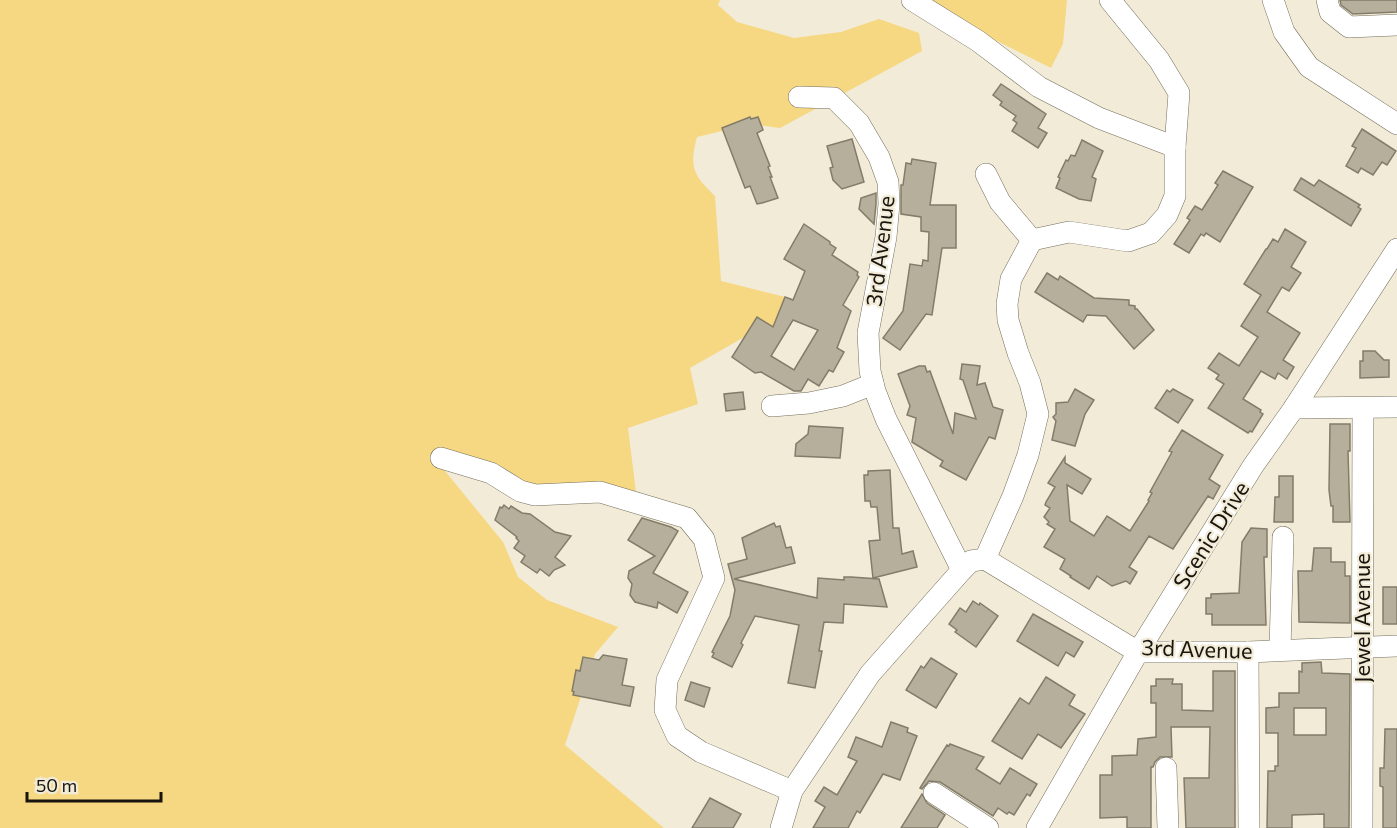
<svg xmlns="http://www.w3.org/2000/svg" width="1397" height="828" font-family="Commissioner,sans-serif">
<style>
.green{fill:#f6d782}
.building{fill:#b6af9c;stroke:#837c6a;stroke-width:1.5;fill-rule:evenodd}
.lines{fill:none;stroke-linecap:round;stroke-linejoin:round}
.minor-casing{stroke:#746e5c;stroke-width:22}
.minor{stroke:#fff;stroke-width:21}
.labels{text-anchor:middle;stroke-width:4.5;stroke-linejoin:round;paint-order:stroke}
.street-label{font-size:22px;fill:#18150e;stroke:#f2ebd7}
</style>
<rect width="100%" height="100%" fill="#f2ebd7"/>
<!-- green -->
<g class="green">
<path d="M0,0H720L718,5L737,22L794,38L841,32L879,19L919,33L922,51L780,128L751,124L697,137C689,167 693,175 715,196L721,281L801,301L784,332L746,336L690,368L698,404L628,428L638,508L602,503H568L462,462L445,471L503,542L518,577L547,600L618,627L595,654L565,745L664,828H0Z"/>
<path d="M915,0H1067L1063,44L1051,68Z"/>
</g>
<!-- building -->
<g class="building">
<path d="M1340,0H1397V12L1353,14L1341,5Z"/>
<path d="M1001,84L1046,114L1038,128L1047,133L1038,148L1012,131L1017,123L1013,120L1016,116L1000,105L1002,102L993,95Z"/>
<path d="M750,117L751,119L758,117L763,130L757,133L770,166L768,167L772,177H770L778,198L762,203L757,204L750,186L745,188L722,128Z"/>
<path d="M1362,129L1396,151L1387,165L1382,162L1373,175L1361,168L1358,173L1346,166L1356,148L1352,146Z"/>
<path d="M852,139L864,182L842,189L833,180L830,168L833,167L827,146Z"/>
<path d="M1082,140L1103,151L1092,177L1096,179L1091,201L1079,199L1056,188L1060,178L1058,177L1066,160L1068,161L1071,155L1075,156Z"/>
<path d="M912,159L936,163L930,205H956V248H942L932,315L926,314L900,350L883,338L903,311L910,264L922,266L923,260L928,261L929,232L921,231V217L901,214V185H903L906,163L911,164Z"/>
<path d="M1223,171L1253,187L1220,242L1206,233L1204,236L1201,234L1189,253L1174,244L1190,220L1187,218L1195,206L1202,210L1218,185L1215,183Z"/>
<path d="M1301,178L1314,186L1319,180L1360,205L1358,207L1361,209L1351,226L1294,190Z"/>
<path d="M876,193V204L874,224L859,209L861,198Z"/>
<path d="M804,224L830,242V244L836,248L832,255L858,272L857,275L859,277L843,305L851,311L837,348L844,352L833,372L829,370L819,386L808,379L801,391H794L761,372L755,373L732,357L757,317L773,327L785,297L793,300L805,271L784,259ZM793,320L818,330L794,370L771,356Z"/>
<path d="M1285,229L1306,242L1291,267L1301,273L1289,291L1282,287L1267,312L1300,333L1283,360L1294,367L1287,379L1278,373L1275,379L1261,371L1243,399L1261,410L1260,412L1263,414L1252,432L1250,431L1248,433L1208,408L1224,384L1216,379L1219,375L1208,368L1219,353L1239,366L1258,337L1241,326L1261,295L1244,284L1266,249H1267L1273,239L1278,242Z"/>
<path d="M1047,273L1058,280L1060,276L1094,298L1129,300V305L1135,306V309H1137L1154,330L1134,349L1106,316L1087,315L1083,322L1035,292Z"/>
<path d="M1363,351H1375L1384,360H1389V377L1360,378V361H1363Z"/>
<path d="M962,364L980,366L977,385L985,383L993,407L1003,410L995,439L989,437L966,480L940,466L943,461L912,442L916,418L907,415L910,406L898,374L919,366H925L927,372L930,371L953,434L955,413L976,419L963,380L960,379Z"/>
<path d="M1075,389L1094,400L1085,414L1075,446L1052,440L1056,421L1053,417L1056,414V403L1068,402Z"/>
<path d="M1173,389L1193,400L1178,423L1155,408L1167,390L1170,392Z"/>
<path d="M743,392L745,409L726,411L724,394Z"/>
<path d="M1330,424H1350V451H1348L1350,522H1333V506H1331L1329,490Z"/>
<path d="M809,426L843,428L840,458L795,456L796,444L808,434Z"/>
<path d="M1182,430L1223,455L1209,479L1220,486L1213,499L1208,496L1173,549L1149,536L1129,567L1137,572L1130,584L1126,581L1112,586L1097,576L1089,589L1070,577L1071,576L1060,569L1065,559L1044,547L1055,529L1047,524L1049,522L1044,517L1050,508L1045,505L1046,502L1055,487L1048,483L1065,457V463L1091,479L1082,494L1067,485L1070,521L1094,536L1107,516L1130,531L1149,501L1148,500L1152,493L1150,492L1172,452L1169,451Z"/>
<path d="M890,470L893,528H899L902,554L913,551L917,567L873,578L869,541L880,540L877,507H871L870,501H865L864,475H868V471Z"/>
<path d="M1279,476H1293V522H1274L1275,497H1279Z"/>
<path d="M504,505L509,509L511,506L522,513L530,514L555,532L571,536L555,557L565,565L554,570L549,576L540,569L537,573L521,562L525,556L514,548L519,541L516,538L517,537L495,520L500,507L502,508Z"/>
<path d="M642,518L671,527L678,531L653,573L688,592L677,613L658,602L657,608L635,602L630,595L632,584L628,578L629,571L655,556L628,540Z"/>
<path d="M774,523L776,527L780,526L786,548L791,547L795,563L734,579L817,598L818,578L844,580V577H851L879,579L887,607L844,604L843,623L824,622L819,651H822L815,688L788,683L799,625L755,616L741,643L743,645L732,667L712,657L714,653L712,652L730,616L735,590L728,564L747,559L742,538Z"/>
<path d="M1251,528L1267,529V557H1264L1266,625H1212V614H1206V598H1211V594L1239,593L1242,542Z"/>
<path d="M1314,548H1331V562H1345V576H1350V623L1299,622L1298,571H1312Z"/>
<rect x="1383" y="587" width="14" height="37"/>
<path d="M973,601L979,605L980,603L998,616L976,647L955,632L957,630L949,624L960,608L966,612Z"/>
<path d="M1033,614L1083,642L1074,657L1066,652L1058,666L1017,641Z"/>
<path d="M603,655L627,659L622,685L634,687L630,706L573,695L574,692L572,691L576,670L580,671L583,657L599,660Z"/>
<path d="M931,658L957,674L936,708L906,690L921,666L924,668Z"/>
<path d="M1321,662L1322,673L1350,674L1349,828H1324V814L1292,815V828H1267L1268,771H1275V766H1278V733H1266V708L1279,707V693H1299V671L1302,672V663ZM1294,708H1326V735H1294Z"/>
<path d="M1213,671H1235V828H1186L1184,778H1209L1210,727H1171L1172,757H1160L1155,762L1153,767H1151V828H1127V817L1100,818V775H1112V756L1137,755L1138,739L1156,737V703H1151V686H1156V679H1173L1172,684H1182V710L1213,711Z"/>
<path d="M1046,677L1075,695L1069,705L1085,714L1061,748L1038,734L1022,759L992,741L1020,698L1029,704Z"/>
<path d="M691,682L710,688L704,707L685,700Z"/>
<path d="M891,722L908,728L907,732L917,736L900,780L883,774L860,813L857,811L848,828H813L825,807L815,801L824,787L837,795L857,761L848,757L856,737L882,747Z"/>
<path d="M1385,729H1397V828H1383V787L1380,786V768H1384Z"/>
<path d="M950,744L984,757L976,769L1000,784L1010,768L1037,784L1030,796L1027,794L1014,815L1009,812L1007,814L998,808L993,816L940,782L929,781L922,789L920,788L947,745L949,746Z"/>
<path d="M922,794L927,803L945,815L937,828H901Z"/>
<path d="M710,798L741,814L733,828H692Z"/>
</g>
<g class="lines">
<!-- minor casing -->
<g class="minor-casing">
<g id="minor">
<path d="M912,0L978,41L1039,87L1099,118L1175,147"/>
<path d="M1273,0L1284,32L1309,67L1397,124"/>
<path d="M1327,0L1330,12L1349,27L1397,25"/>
<path d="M799,97L834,98L859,123L879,157L888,182L889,204L886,237L868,333L870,371L875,391L886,419L962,570"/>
<path d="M986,174L1000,202L1032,240"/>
<path d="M772,406L809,403L843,396L873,384"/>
<path d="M1294,408L1397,407"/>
<path d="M441,458L491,473L520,491L535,495L600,492L687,518L704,539L714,578L667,680L665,710L677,736L701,752L792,791"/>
<path d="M985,559L1138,652H1248L1397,646"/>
<path d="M1280,650L1283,537"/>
<path d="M1248,652L1249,828"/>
<path d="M1166,768L1168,828"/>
<path d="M934,793L988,828"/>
<path d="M781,828L792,791L870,674L962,570L971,561L985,559L1013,496L1028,455L1038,414L1030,383L1018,353L1008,320L1007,304L1011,279L1032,240L1069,232L1128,241L1151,233L1167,215L1175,196V147L1179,93L1159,60L1110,0"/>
<path d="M1037,828L1138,652L1253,466L1294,408L1397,249"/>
<path d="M1362,828L1363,408"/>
</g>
</g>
<!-- minor -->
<use href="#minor" class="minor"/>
</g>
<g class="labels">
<!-- street labels -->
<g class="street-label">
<text transform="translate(880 251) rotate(-83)" y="8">3rd Avenue</text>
<text transform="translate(1211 535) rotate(-58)" y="8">Scenic Drive</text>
<text transform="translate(1362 618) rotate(-90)" y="8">Jewel Avenue</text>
<text transform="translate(1197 649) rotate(2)" y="8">3rd Avenue</text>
</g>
</g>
<!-- scale -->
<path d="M27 792v9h134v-9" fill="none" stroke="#18150e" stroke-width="3"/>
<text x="36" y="792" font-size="18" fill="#18150e" stroke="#f2ebd7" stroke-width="4.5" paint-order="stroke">50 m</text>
</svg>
